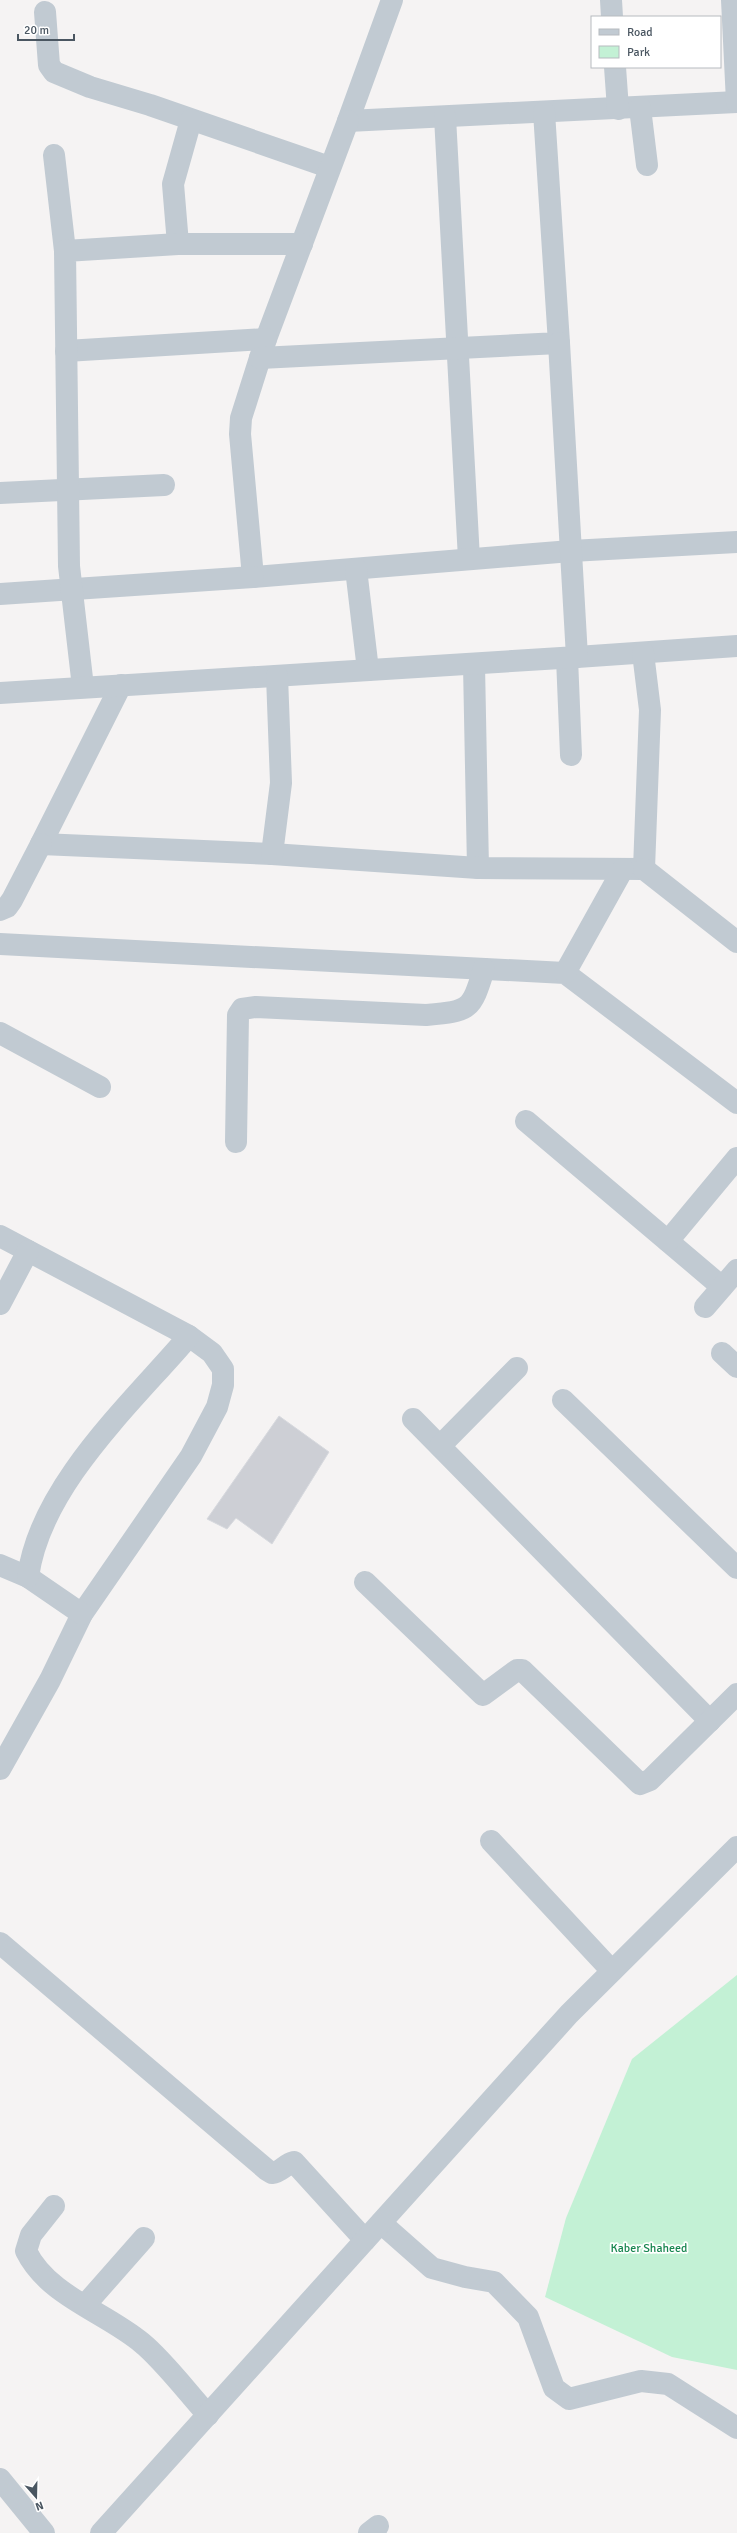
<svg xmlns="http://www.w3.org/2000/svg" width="737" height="2533" font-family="Signika,sans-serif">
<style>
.green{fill:#c3f1d5}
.building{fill:#cdcfd5;stroke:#d7d9de}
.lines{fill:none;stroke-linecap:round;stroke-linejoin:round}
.minor{stroke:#c1cad2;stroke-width:22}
.labels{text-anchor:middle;stroke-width:3.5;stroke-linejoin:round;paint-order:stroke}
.park-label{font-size:12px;fill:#17864f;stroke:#fff}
</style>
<rect width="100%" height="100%" fill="#f5f3f3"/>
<!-- green -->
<path class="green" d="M737,1975V2370L672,2357L545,2297L566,2218L632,2059Z"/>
<!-- building -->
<path class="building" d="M279,1416L329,1452L272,1544L236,1518L227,1529L207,1519Z"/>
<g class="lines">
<!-- minor -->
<g class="minor">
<path d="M392,0L348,121L737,102"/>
<path d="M611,0L612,17"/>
<path d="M732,0L737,102"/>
<path d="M45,12L49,65L54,72L90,87L150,105L329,167"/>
<path d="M615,67L618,109"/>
<path d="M640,108L647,165"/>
<path d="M445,117L469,559"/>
<path d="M348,121L266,339L241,418L240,434L253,577L571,551L737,542"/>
<path d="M54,155L65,251"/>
<path d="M178,244L173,184L191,120"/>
<path d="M66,351L266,339"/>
<path d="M260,358L559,343L544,112"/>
<path d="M0,493L164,485"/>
<path d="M356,569L368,670"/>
<path d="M0,594L253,577"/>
<path d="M577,657L737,646"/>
<path d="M567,658L571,755"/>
<path d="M474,665L478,868"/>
<path d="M121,685L41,844L272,854L478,868L644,869L650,710L643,653"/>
<path d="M83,687L69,566L65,251L178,244H302"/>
<path d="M0,693L577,657L559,343"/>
<path d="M272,854L281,783L277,676"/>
<path d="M644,869L737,942"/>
<path d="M0,910L7,907L12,900L41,844"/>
<path d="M0,944L565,973L737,1103"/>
<path d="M565,973L623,869"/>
<path d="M0,1033L100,1087"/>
<path d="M526,1121L722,1287"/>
<path d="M236,1142L238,1015L242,1009L256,1007L426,1015C470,1011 471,1011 484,969"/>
<path d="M0,1236L189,1336L212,1353L223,1369V1385L217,1407L191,1456L82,1614L50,1680L0,1769"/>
<path d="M668,1241L737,1158"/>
<path d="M0,1304L28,1251"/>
<path d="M705,1307L737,1270"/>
<path d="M722,1353L737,1367"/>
<path d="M563,1400L737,1568"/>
<path d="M413,1419L710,1721"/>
<path d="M440,1446L517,1368"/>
<path d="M0,1565L28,1577L82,1614"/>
<path d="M28,1577C40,1486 131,1404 189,1336"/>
<path d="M365,1582L483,1695L517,1670H522L640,1784L650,1780L737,1694"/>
<path d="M491,1841L612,1971"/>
<path d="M0,1943L267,2170L272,2173C281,2172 285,2164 294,2162L365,2240"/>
<path d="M54,2206L31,2235L26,2251C48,2296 105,2312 142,2343C163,2360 188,2393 208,2415"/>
<path d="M381,2223L432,2268L465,2277L494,2282L528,2317L554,2388L569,2399L641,2381L668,2384L737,2428"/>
<path d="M85,2305L144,2238"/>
<path d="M0,2479L44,2533"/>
<path d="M101,2533L569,2014L737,1847"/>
<path d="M369,2533L378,2526"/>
</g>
</g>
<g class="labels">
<!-- park labels -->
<g class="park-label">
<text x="649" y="2252">Kaber Shaheed</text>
</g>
</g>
<!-- legend -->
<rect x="591" y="16" width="130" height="52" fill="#ffffff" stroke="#b7bbc0"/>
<rect x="599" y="29" width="20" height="6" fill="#c1cad2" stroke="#b7bbc0"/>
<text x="627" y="36" font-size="12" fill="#4a5661">Road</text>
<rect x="599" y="46" width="20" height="12" fill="#c3f1d5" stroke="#b7bbc0"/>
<text x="627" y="56" font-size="12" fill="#4a5661">Park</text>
<!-- north arrow -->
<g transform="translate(36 2497) rotate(160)" stroke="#ffffff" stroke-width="3" paint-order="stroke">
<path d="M0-3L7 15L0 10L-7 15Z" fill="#4a5661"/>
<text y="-6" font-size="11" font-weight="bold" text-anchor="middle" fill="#4a5661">N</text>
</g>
<!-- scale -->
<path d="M18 34v6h56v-6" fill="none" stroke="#4a5661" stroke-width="2"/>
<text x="24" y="34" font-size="12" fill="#4a5661" stroke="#ffffff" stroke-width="3" paint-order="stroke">20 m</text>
</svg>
